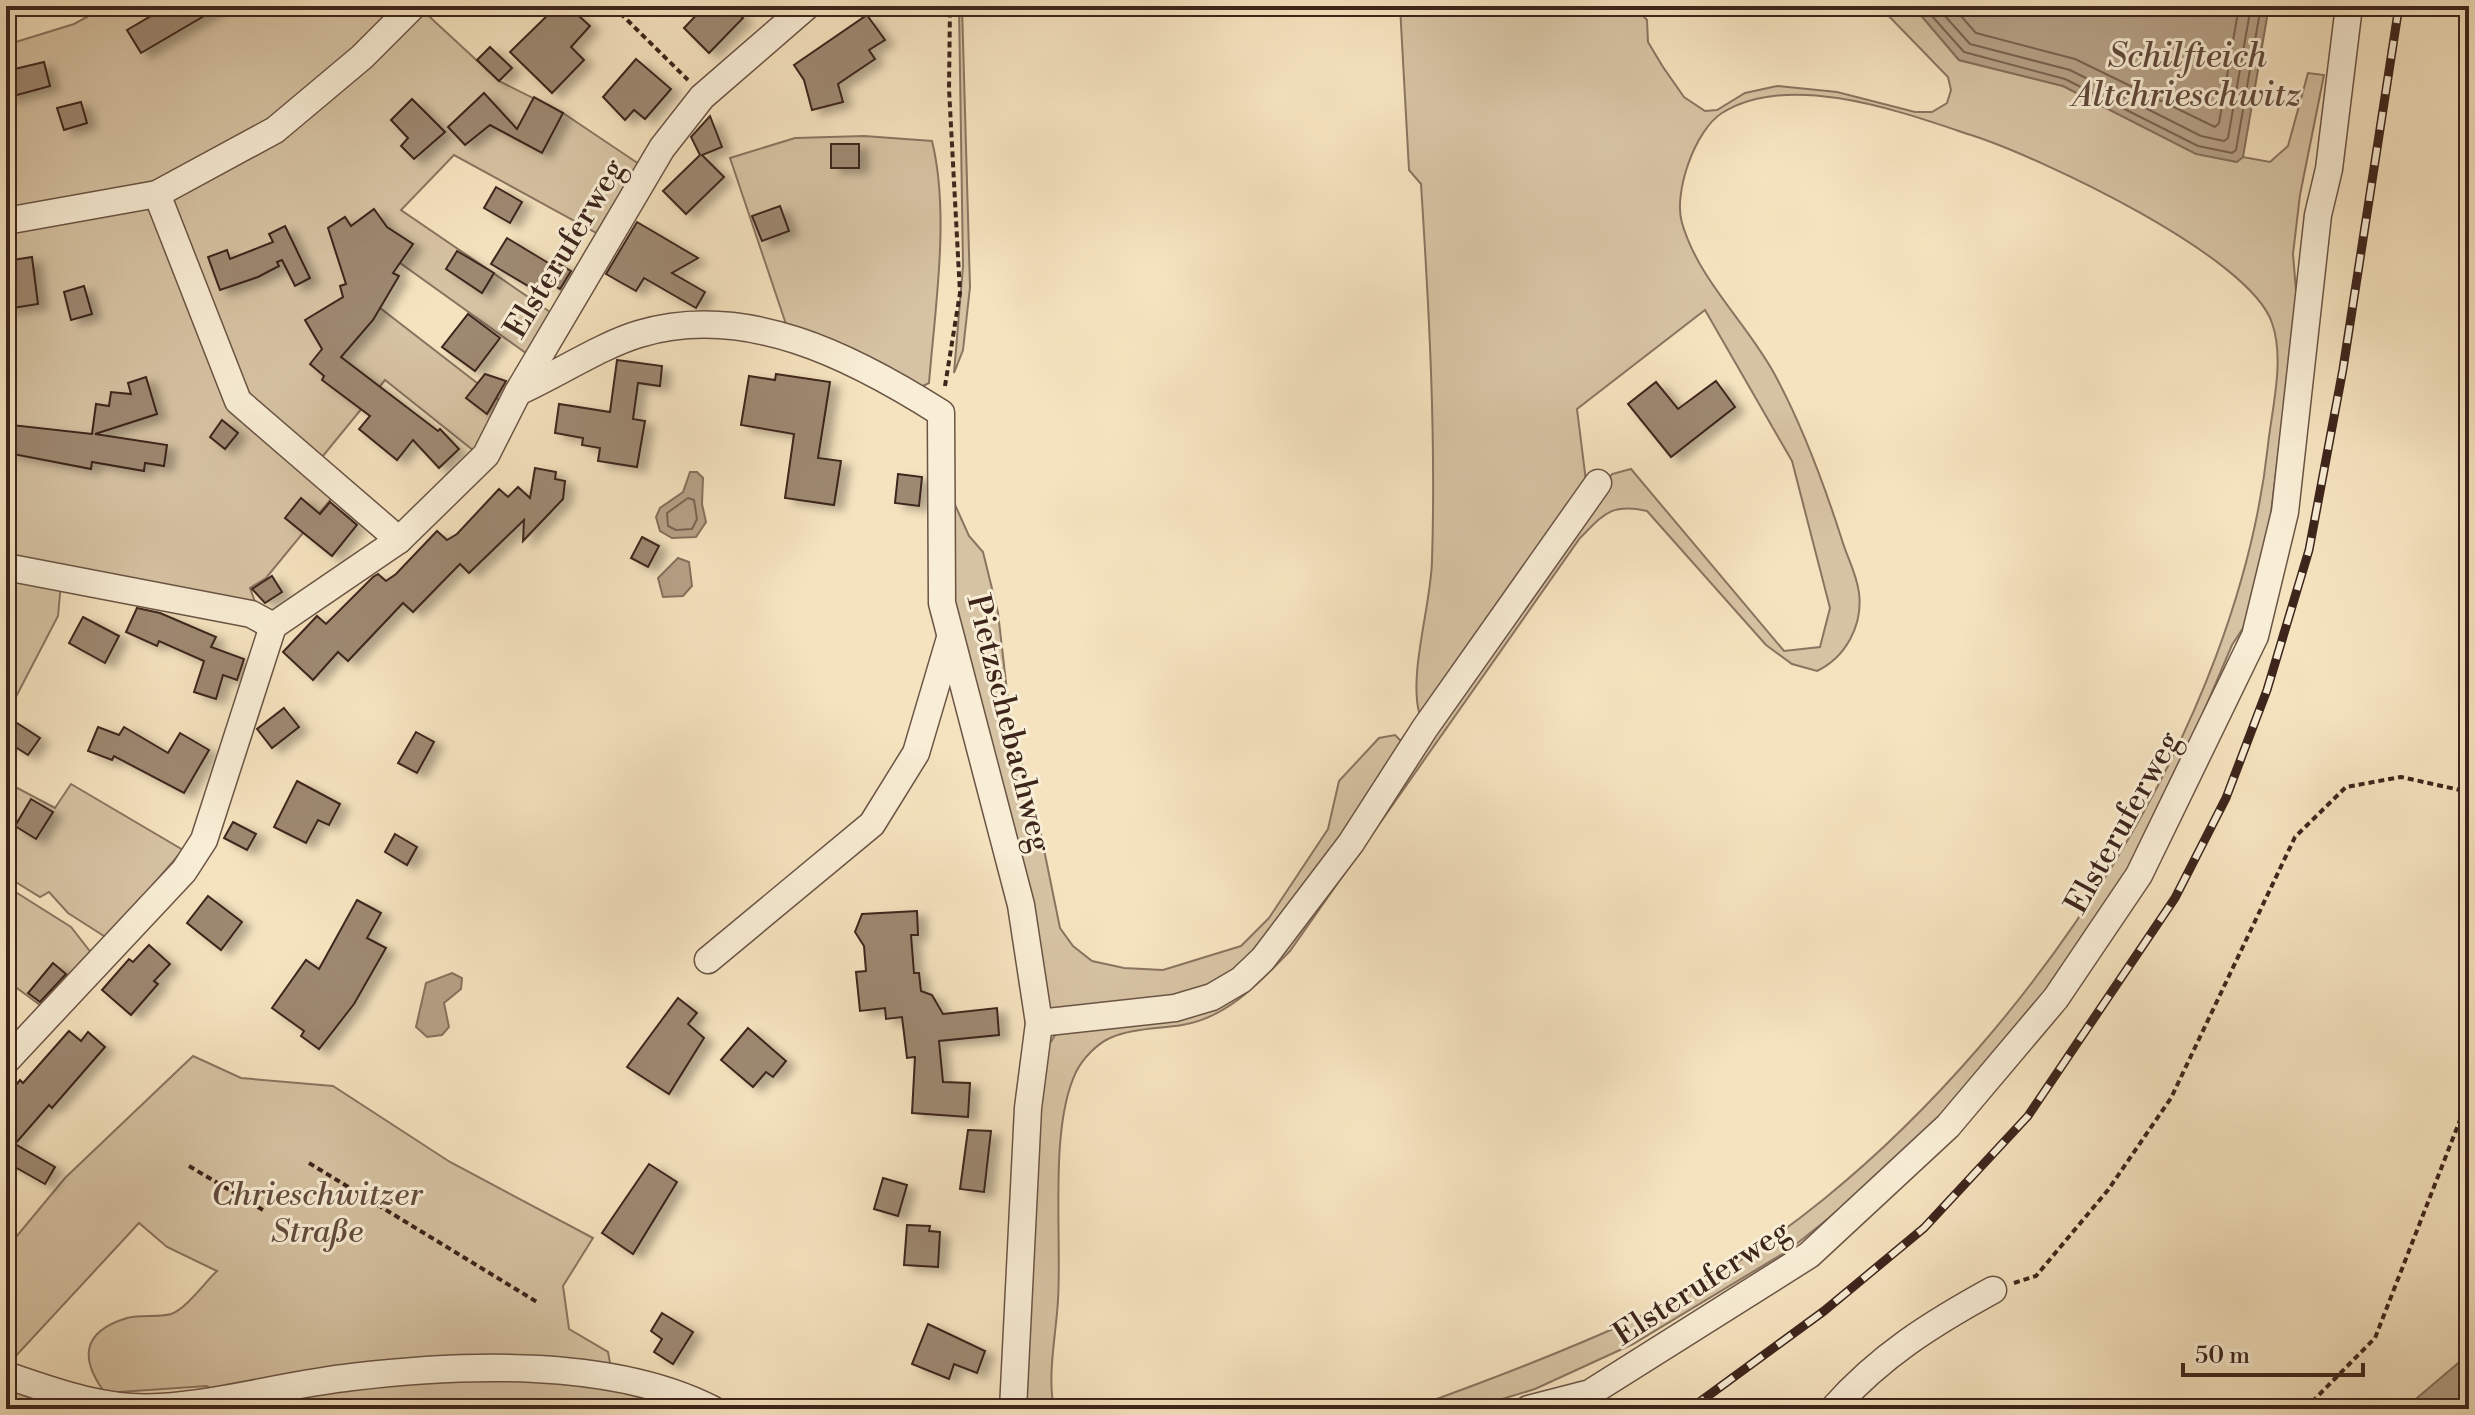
<svg xmlns="http://www.w3.org/2000/svg" width="2475" height="1415" font-family="'Libre Bodoni',serif">
<style>
.green{fill:#d6c3a3;stroke:#8a7460;stroke-width:2}
.water{fill:#b6a288;stroke:#86705d;stroke-width:2}
.lines{fill:none;stroke-linecap:round;stroke-linejoin:round}
.shore{stroke:#7a6452;stroke-width:2}
.building{fill:#9d8871;stroke:#3d251c;stroke-width:2;filter:url(#shadow)}
.minor-casing{stroke:#6b5445;stroke-width:29}
.path{stroke:#3d251c;stroke-width:4;stroke-dasharray:6 4;stroke-linecap:butt}
.minor{stroke:#f8edd5;stroke-width:26}
.rail-casing{stroke:#3d251c;stroke-width:9}
.rail{stroke:#f8edd5;stroke-width:6;stroke-dasharray:18;stroke-linecap:butt}
.labels{text-anchor:middle;stroke-width:6;stroke-linejoin:round;paint-order:stroke}
.street-label{font-size:32px;fill:#3d251c;stroke:#f8edd5}
.park-label{font-size:32px;font-style:italic;fill:#634c3e;stroke:#f8edd5}
.water-label{font-size:34px;font-style:italic;fill:#614a3c;stroke:#f8edd5}
</style>
<defs>
<filter id="shadow"><feDropShadow dx="9" dy="5" stdDeviation="4" flood-color="#0004"/></filter>
</defs>
<rect width="100%" height="100%" fill="#f5e3bf"/>
<filter id="stains"><feTurbulence type="fractalNoise" baseFrequency=".0025" numOctaves="4"/><feColorMatrix values="0 0 0 0 .2 0 0 0 0 .09 0 0 0 0 .02 0 0 0 .5 -.17"/></filter>
<radialGradient id="worn" r=".72"><stop offset=".6" stop-color="#630" stop-opacity="0"/><stop offset="1" stop-color="#630" stop-opacity=".3"/></radialGradient>
<!-- green -->
<g class="green">
<path d="M107,6H402L314,91L250,134L153,182L6,213V164L14,163L6,92V45L74,24Z"/>
<path d="M959,6H962L970,287L963,350L954,373L963,266Z"/>
<path d="M1400,6H1634L1647,20L1648,42L1663,67L1684,97L1705,111L1717,110L1745,93L1777,86L1837,92L1915,112H1932L1947,103L1951,90L1948,77L1879,6H1913L1959,60L2063,86L2196,153L2236,162L2243,157L2270,162L2288,146L2308,73L2324,75L2300,195L2293,254L2297,303L2266,553L2247,622L2232,645L2181,765L2121,882L2030,1012L1957,1102L1886,1172L1789,1250L1633,1344L1535,1389L1469,1409H1409C1487,1381 1564,1352 1639,1317C1659,1307 1681,1298 1700,1286C1742,1260 1786,1230 1824,1199C2038,1025 2238,724 2268,445C2272,408 2285,359 2272,323C2250,256 2041,158 1974,136C1904,113 1791,70 1722,113C1695,130 1673,193 1682,223C1699,281 1747,323 1775,375C1803,427 1824,484 1842,540C1847,557 1857,575 1859,593C1863,625 1846,657 1817,671L1792,664L1766,645L1647,511C1611,503 1604,514 1580,538L1290,951C1260,982 1227,1018 1182,1025C1159,1029 1132,1028 1110,1038C1097,1044 1083,1058 1076,1072C1049,1128 1062,1236 1058,1300C1056,1336 1047,1374 1054,1409H1020L1035,1150L1047,1048L1055,1035L1076,1026L1192,1009L1318,898L1612,474L1631,469L1784,651L1820,647L1830,608L1792,461L1705,310L1577,409L1586,481L1423,713L1419,712C1409,673 1431,604 1432,561C1436,435 1429,309 1421,184L1409,170Z"/>
<path d="M419,7L499,81L563,113L639,164L598,234L454,155L401,210L553,314L530,356L375,245L366,297L503,403L474,451L385,380L318,462L251,405L168,201L262,144Z"/>
<path d="M864,136L932,141C950,214 935,308 929,383L917,389L789,333L730,158L795,138Z"/>
<path d="M132,203L153,210L210,360L335,494L266,578L250,588L258,610L6,563V227Z"/>
<path d="M952,498L969,536L983,552L998,613L1011,726L1039,825L1060,928L1073,946L1092,961L1124,968L1163,970L1241,946L1269,918L1328,829L1339,781L1379,738L1395,735L1403,743C1346,833 1284,963 1178,1001C1152,1010 1086,1011 1056,1014L1045,1007L960,648L951,584Z"/>
<path d="M6,572L61,583L58,616L6,716Z"/>
<path d="M6,782L55,808L71,784L183,850L107,938L68,913L49,892L40,897L6,876Z"/>
<path d="M6,886L71,927L92,954L44,1008L6,980Z"/>
<path d="M193,1056L241,1078L333,1086L450,1162L593,1238L563,1286L569,1329L608,1352L615,1390L678,1409H229L230,1405L207,1386L105,1393C80,1359 81,1332 127,1318C141,1314 157,1318 171,1314C186,1309 205,1282 217,1271L167,1247L139,1223L14,1358L6,1353V1249L65,1178Z"/>
<path d="M6,1386L79,1409H6Z"/>
</g>
<!-- water -->
<g class="water">
<path d="M1913,6H2269L2243,157L2237,162L2196,154L2063,86L1959,60Z"/>
<path d="M690,472H697L703,478L702,504L706,522L696,537L672,538L660,531L656,517L660,508L683,492Z"/>
<path d="M678,558L689,562L692,586L683,596L663,597L658,578Z"/>
<path d="M452,973L462,978L461,989L444,1003L449,1027L442,1035L427,1037L416,1027L426,983Z"/>
<path d="M2469,1352V1409H2404L2463,1359Z"/>
</g>
<g class="lines">
<!-- shore -->
<g class="shore">
<path d="M1923,6L1964,52L2065,79L2198,146L2232,153L2236,150L2261,6"/>
<path d="M1936,6L1970,44L2070,70L2201,136L2224,141L2228,138L2251,6"/>
<path d="M1952,6L1976,33L2075,59L2215,127L2219,123L2239,6"/>
<path d="M688,498L694,500L697,519L692,529L676,530L668,526L667,513Z"/>
</g>
</g>
<!-- building -->
<g class="building">
<path d="M168,6H221L141,53L127,30Z"/>
<path d="M557,6H568L590,26L571,47L584,60L552,93L510,52Z"/>
<path d="M705,6H731L743,18L709,53L684,28Z"/>
<path d="M867,15L885,40L869,50L875,59L838,84L843,102L812,110L804,80L794,65Z"/>
<path d="M490,47L512,68L499,81L477,60Z"/>
<path d="M636,59L671,89L645,119L634,110L625,120L603,97Z"/>
<path d="M44,62L50,86L6,98V71Z"/>
<path d="M484,93L517,129L534,97L563,113L542,153L490,125L465,145L448,127Z"/>
<path d="M412,99L445,132L414,159L401,146L408,138L391,120Z"/>
<path d="M81,102L87,123L64,130L57,108Z"/>
<path d="M710,116L722,147L702,155L724,177L686,214L663,191L700,155L691,137Z"/>
<rect x="831" y="144" width="28" height="24"/>
<path d="M496,187L522,202L510,223L484,208Z"/>
<path d="M780,206L789,231L762,241L752,216Z"/>
<path d="M374,209L387,227L413,244L393,273L399,276L373,320L341,357L438,431L440,429L459,449L439,468L413,440L397,460L359,429L370,416L322,380L324,376L310,364L322,349L305,320L343,297L340,286L346,284L328,228L345,217L351,226Z"/>
<path d="M637,222L698,258L672,273L705,292L696,308L644,278L636,291L606,274Z"/>
<path d="M285,226L310,278L295,286L282,260L277,262L279,266L258,277L220,290L208,257L227,250L230,259L273,242L269,234Z"/>
<path d="M507,238L550,264L535,290L491,264Z"/>
<path d="M457,251L494,273L482,293L446,269Z"/>
<path d="M32,257L38,304L6,309V261Z"/>
<path d="M558,263L571,271L560,289L547,281Z"/>
<path d="M84,286L92,314L71,320L64,292Z"/>
<path d="M468,314L500,338L475,371L442,347Z"/>
<path d="M617,360L662,366L660,386L638,383L633,419L645,421L637,467L598,461L600,448L582,445L583,438L555,433L559,404L610,412Z"/>
<path d="M485,374L506,381L487,414L466,398Z"/>
<path d="M776,374L830,382L818,458L841,461L834,505L785,498L794,434L741,425L749,376L775,380Z"/>
<path d="M146,377L157,414L95,434L167,445L164,466L145,463L144,471L92,462L91,469L8,453L12,425L92,434L96,404L109,406L111,392L131,394L128,383Z"/>
<path d="M1716,381L1735,407L1671,457L1628,404L1656,382L1678,409Z"/>
<path d="M222,420L238,433L225,449L210,437Z"/>
<path d="M535,468L556,472L555,479L565,481L563,499L523,541L524,520L469,573L460,564L413,612L403,603L348,661L338,652L313,680L283,652L317,616L326,624L373,577L378,574L386,581L396,574L437,531L447,540L457,534L499,489L508,497L518,487L530,498Z"/>
<path d="M898,474L922,477L919,506L895,503Z"/>
<path d="M301,498L320,514L330,502L357,525L332,556L285,518Z"/>
<path d="M642,537L659,546L648,567L631,558Z"/>
<path d="M272,576L282,592L265,603L252,589Z"/>
<path d="M137,608L160,613L216,637L211,647L244,659L237,680L223,675L216,699L194,692L204,661L159,641L157,646L126,632Z"/>
<path d="M83,617L119,636L105,663L69,643Z"/>
<path d="M284,708L299,727L272,748L257,729Z"/>
<path d="M14,721L40,738L28,755L6,741Z"/>
<path d="M98,727L119,735L124,727L168,753L180,733L209,750L184,793L114,756L112,760L88,751Z"/>
<path d="M416,732L434,742L417,773L398,763Z"/>
<path d="M297,781L340,804L329,825L318,820L306,843L274,827Z"/>
<path d="M31,799L53,812L36,839L15,826Z"/>
<path d="M233,822L256,834L247,850L224,838Z"/>
<path d="M395,834L417,847L407,865L385,852Z"/>
<path d="M208,896L242,922L221,950L187,923Z"/>
<path d="M357,900L381,913L367,938L386,948L354,1004L319,1049L301,1036L304,1031L272,1008L306,960L319,969Z"/>
<path d="M917,911L918,935H911L914,973H919L921,991L932,995L943,1014L997,1008L999,1035L939,1041L943,1082L970,1083L968,1117L912,1113L915,1057L907,1058L902,1017L886,1019L885,1008L860,1011L856,972L866,971L864,946L855,932L862,914Z"/>
<path d="M149,945L170,964L154,981L158,984L131,1015L102,990L129,959L133,962Z"/>
<path d="M53,963L66,974L40,1002L28,993Z"/>
<path d="M678,998L697,1013L688,1024L704,1038L669,1094L627,1067Z"/>
<path d="M748,1028L786,1061L773,1077L766,1072L753,1087L721,1060Z"/>
<path d="M69,1031L81,1041L88,1032L105,1047L52,1108L49,1105L15,1144L55,1167L45,1184L6,1162V1097L20,1080L23,1083Z"/>
<path d="M968,1130L991,1131L984,1192L960,1189Z"/>
<path d="M649,1164L677,1182L633,1254L602,1233Z"/>
<path d="M883,1178L907,1185L898,1216L874,1209Z"/>
<path d="M907,1225L930,1226L929,1231L940,1232L938,1267L904,1265Z"/>
<path d="M662,1313L693,1332L673,1364L654,1352L662,1339L651,1331Z"/>
<path d="M928,1324L985,1351L977,1373L954,1364L949,1379L912,1364Z"/>
</g>
<g class="lines">
<!-- minor casing -->
<g class="minor-casing">
<g id="minor">
<path d="M157,194L238,401L399,540"/>
<path d="M6,221L157,194L275,130L362,57L413,6"/>
<path d="M518,392C556,375 602,345 639,334C746,302 853,357 941,413L942,603L1021,905L1039,1023L1028,1108L1013,1409"/>
<path d="M6,567L251,614L273,626"/>
<path d="M708,960L872,824L916,753L950,638"/>
<path d="M1039,1023L1175,1008L1212,997L1241,980L1263,959L1351,843L1425,728L1598,483"/>
<path d="M6,1061L184,871L204,840L273,626L399,540L486,455L518,392L662,148L702,97L807,6"/>
<path d="M6,1375C55,1392 107,1411 160,1407C224,1403 288,1384 352,1377C461,1364 612,1358 712,1409"/>
<path d="M1528,1409L1590,1393L1809,1255L1948,1126L2056,998L2139,875L2255,636L2285,512L2318,215L2329,169L2349,6"/>
<path d="M1833,1409C1880,1356 1931,1324 1993,1290"/>
</g>
</g>
<!-- path -->
<g class="path">
<path d="M613,6L688,80"/>
<path d="M945,386L960,293L949,89L950,6"/>
<path d="M309,1163L537,1302"/>
<path d="M189,1166L263,1210"/>
<path d="M2014,1283L2036,1276L2108,1190L2171,1098L2295,837L2346,787L2401,777L2469,792"/>
<path d="M2305,1409L2375,1338L2469,1097"/>
</g>
<!-- minor -->
<use href="#minor" class="minor"/>
<!-- rail casing -->
<g class="rail-casing">
<path id="rail" d="M1690,1409L1824,1311L1924,1228L2028,1116L2175,898L2226,798L2267,690L2309,550L2343,369L2399,6"/>
</g>
<!-- rail -->
<use href="#rail" class="rail"/>
</g>
<g class="labels">
<!-- street labels -->
<g class="street-label">
<text transform="translate(564 248) rotate(-59)" y="11">Elsteruferweg</text>
<text transform="translate(1010 723) rotate(76)" y="11">Pietzschebachweg</text>
<text transform="translate(2122 822) rotate(-61)" y="11">Elsteruferweg</text>
<text transform="translate(1701 1282) rotate(-33)" y="11">Elsteruferweg</text>
</g>
<!-- park labels -->
<g class="park-label">
<text x="317" y="1205">Chrieschwitzer<tspan x="317" dy="37">Straße</tspan></text>
</g>
<!-- water labels -->
<g class="water-label">
<text x="2187" y="67">Schilfteich<tspan x="2187" dy="39">Altchrieschwitz</tspan></text>
</g>
</g>
<!-- margin -->
<rect width="2475" height="1415" fill="none" stroke="#f5e3bf" stroke-width="32"/>
<rect x="8" y="8" width="2459" height="1399" fill="none" stroke="#3d251c" stroke-width="4"/>
<rect x="16" y="16" width="2443" height="1383" fill="none" stroke="#3d251c" stroke-width="2"/>
<!-- scale -->
<path d="M2183 1363v12h180v-12" fill="none" stroke="#3d251c" stroke-width="4"/>
<text x="2195" y="1363" font-size="24" fill="#3d251c" stroke="#f8edd5" stroke-width="6" paint-order="stroke">50 m</text>
<rect width="100%" height="100%" filter="url(#stains)"/>
<rect width="100%" height="100%" fill="url(#worn)"/>
</svg>
